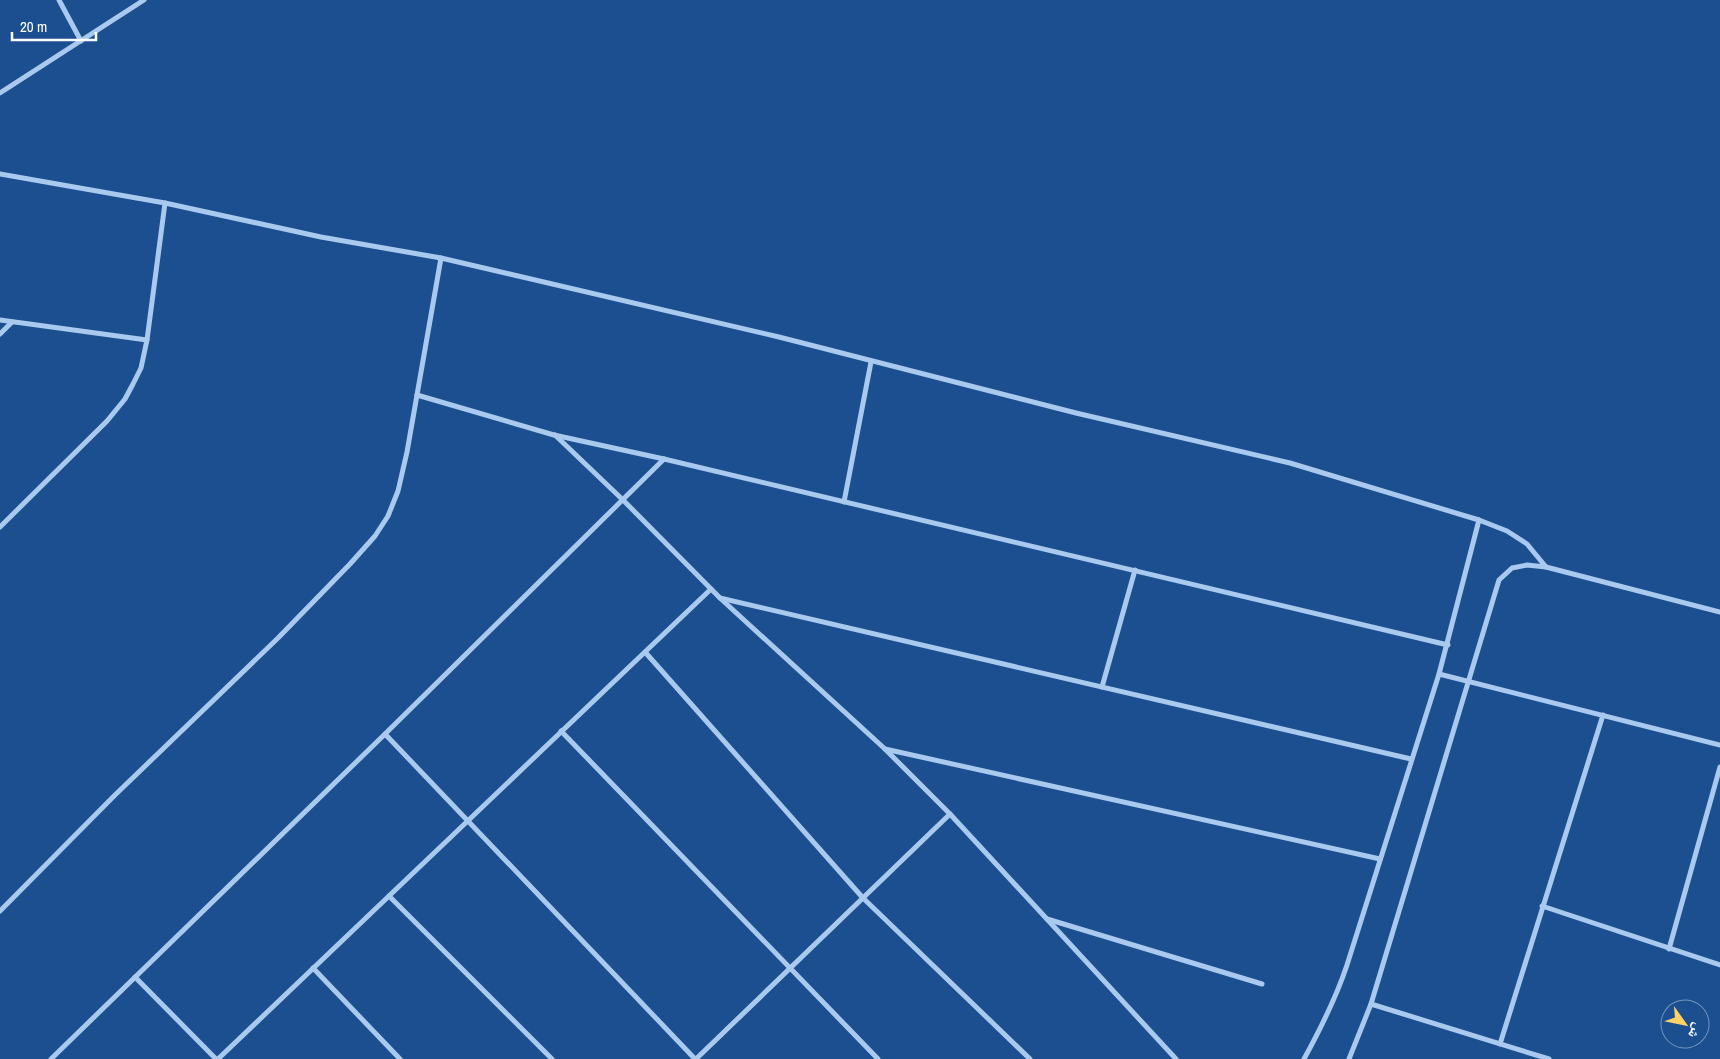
<svg xmlns="http://www.w3.org/2000/svg" width="1720" height="1059" font-family="'Archivo Narrow','Noto Naskh Arabic',sans-serif">
<style>
.lines{fill:none;stroke-linecap:round;stroke-linejoin:round}
.minor{stroke:#a9c9ee;stroke-width:5}
</style>
<rect width="100%" height="100%" fill="#1b4f8f"/>
<g class="lines">
<!-- minor -->
<g class="minor">
<path d="M59,0L81,41"/>
<path d="M0,93L144,0"/>
<path d="M0,174L165,203L321,237L441,258L779,337L1076,413L1290,463L1479,520L1507,531L1527,544L1546,567"/>
<path d="M0,320L147,340"/>
<path d="M0,334L12,322"/>
<path d="M417,395L554,435L664,459L1448,645"/>
<path d="M555,435L623,500L720,598L885,749L950,814L1176,1059"/>
<path d="M844,502L871,362"/>
<path d="M0,527L107,421L125,399L133,384L141,368L147,340L165,203"/>
<path d="M720,598L1411,759"/>
<path d="M645,652L863,898L1030,1059"/>
<path d="M1439,674L1720,745"/>
<path d="M1102,687L1135,570"/>
<path d="M561,731L878,1059"/>
<path d="M385,734L695,1059"/>
<path d="M885,749L1380,859"/>
<path d="M389,896L552,1059"/>
<path d="M1542,906L1720,965"/>
<path d="M0,911L115,795L278,638L350,564L375,536L388,516L398,491L407,452L441,258"/>
<path d="M1047,919L1262,984"/>
<path d="M1669,949L1720,767"/>
<path d="M313,968L400,1059"/>
<path d="M135,977L216,1059"/>
<path d="M1371,1004L1549,1059"/>
<path d="M1500,1044L1603,715"/>
<path d="M51,1059L385,734L664,459"/>
<path d="M218,1059L711,589"/>
<path d="M696,1059L950,814"/>
<path d="M1304,1059C1321,1028 1336,998 1347,965L1439,674L1479,520"/>
<path d="M1349,1059L1371,1004L1499,580L1512,568L1527,565L1546,567L1720,612"/>
</g>
</g>
<!-- north arrow -->
<g transform="translate(1685 1024) rotate(123)"><circle r="24" fill="#1b4f8f" stroke="#7695bc"/>
<path d="M0-4L9 19L0 12L-9 19Z" fill="#ffd166"/>
<text y="-8" font-size="14" font-weight="bold" text-anchor="middle" fill="#ffffff">ش</text>
</g>
<!-- scale -->
<path d="M12 32v8h84v-8" fill="none" stroke="#ffffff" stroke-width="2.5"/>
<text x="20" y="32" font-size="15" fill="#ffffff" stroke="#1b4f8f" stroke-width="4" paint-order="stroke">20 m</text>
</svg>
